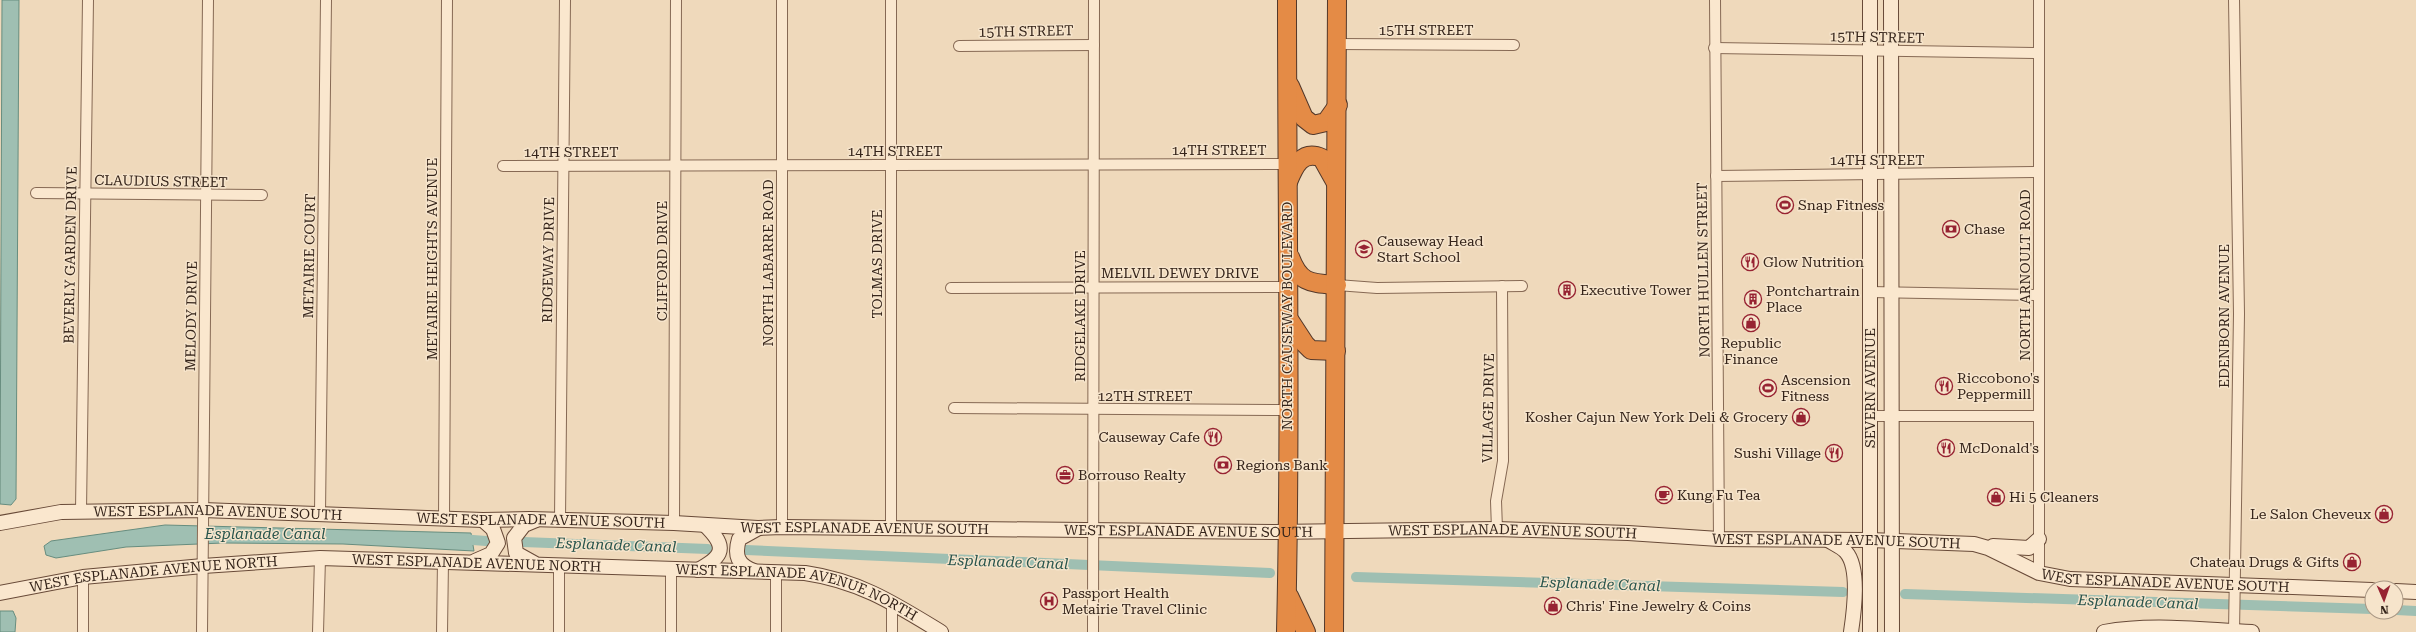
<svg xmlns="http://www.w3.org/2000/svg" width="2416" height="632" font-family="'Roboto Serif',serif">
<style>
.water{fill:#9fbfb2;stroke:#678d7f}
.lines{fill:none;stroke-linecap:round;stroke-linejoin:round}
.canal{stroke:#9fbfb2;stroke-width:10}
.street-casing{stroke:#866954;stroke-width:12}
.secondary-casing{stroke:#684a38;stroke-width:16}
.highway-casing{stroke:#53382a;stroke-width:20}
.street{stroke:#fae7ce;stroke-width:10}
.secondary{stroke:#fae7ce;stroke-width:14}
.highway{stroke:#e48b46;stroke-width:18}
.labels{text-anchor:middle;stroke-width:3;stroke-linejoin:round;paint-order:stroke}
.street-label{font-size:14px;fill:#35241a;stroke:#f6e4cb}
.poi-label{font-size:14px;fill:#35241a;stroke:#f6e4cb;text-anchor:start}
.water-label{font-size:15px;font-style:italic;fill:#29554d;stroke:#f6e4cb}
</style>
<rect width="100%" height="100%" fill="#efd9bb"/>
<!-- water -->
<g class="water">
<path d="M2,0H19L16,499L11,505L0,504Z"/>
<path d="M165,525L471,533L474,551L343,544L223,543L126,547L56,558L46,555L44,546L51,541Z"/>
<path d="M0,611H13L16,618L15,632H0Z"/>
</g>
<g class="lines">
<!-- canal -->
<g class="canal">
<path d="M460,539L486,541"/>
<path d="M523,542L708,549"/>
<path d="M746,550L1270,573"/>
<path d="M1356,577L1843,592"/>
<path d="M1905,594L2372,609"/>
<path d="M2396,610L2416,611"/>
</g>
<!-- street casing -->
<g class="street-casing">
<g id="street">
<path d="M891,0V529"/>
<path d="M1715,0L1719,539"/>
<path d="M1337,44L1514,45"/>
<path d="M959,46L1094,45"/>
<path d="M1714,48L2039,53"/>
<path d="M503,166L1287,164"/>
<path d="M1716,176L2039,172"/>
<path d="M36,193L262,195"/>
<path d="M1337,285L1377,288L1522,286"/>
<path d="M951,288L1289,287"/>
<path d="M1870,292L2039,295"/>
<path d="M954,408L1288,410"/>
<path d="M1870,416H2039"/>
<path d="M81,511L88,0"/>
<path d="M320,513L326,0"/>
<path d="M444,519L447,0"/>
<path d="M560,520L565,0"/>
<path d="M674,523L676,0"/>
<path d="M782,527V0"/>
<path d="M1497,529L1496,501L1503,461L1502,286"/>
<path d="M2039,573V0"/>
<path d="M892,602V632"/>
<path d="M83,632V577"/>
<path d="M202,632L208,0"/>
<path d="M318,632L320,558"/>
<path d="M442,632L443,561"/>
<path d="M559,632V565"/>
<path d="M671,632V569"/>
<path d="M776,632V572"/>
<path d="M1093,632L1094,0"/>
<path d="M2234,632L2239,314L2234,0"/>
</g>
</g>
<!-- secondary casing -->
<g class="secondary-casing">
<g id="secondary">
<path d="M1870,0V632"/>
<path d="M1891,0L1892,632"/>
<path id="s1" d="M0,523L61,512L203,510L483,520L530,519L674,523L758,528L782,527L1275,532L1497,529L1628,533L1719,539L1870,540L1974,544L1988,548L2039,573L2070,579L2372,590"/>
<path d="M1828,540C1834,544 1842,547 1846,552C1860,568 1854,612 1851,632"/>
<path d="M1993,546L2029,548L2039,539"/>
<path d="M475,561L491,554L498,543L493,529L483,520"/>
<path d="M534,563L516,553L514,538L524,525L536,520"/>
<path d="M698,570C724,556 727,547 706,526"/>
<path d="M754,571C738,565 734,556 739,539L757,529"/>
<path d="M2396,591L2416,592"/>
<path id="s2" d="M0,593L83,577L203,566L320,558L805,573C860,581 895,604 941,632"/>
<path d="M2104,632C2152,623 2203,630 2252,632"/>
</g>
</g>
<!-- highway casing -->
<g class="highway-casing">
<g id="highway">
<path d="M1290,86L1304,118L1313,125L1326,122L1338,105"/>
<path d="M1288,182C1294,167 1302,149 1322,158L1336,183"/>
<path d="M1290,257C1300,284 1311,283 1337,285"/>
<path d="M1290,321L1305,344L1311,350L1336,351"/>
<path d="M1289,596L1306,632"/>
<path d="M1286,632C1291,421 1287,211 1287,0"/>
<path d="M1334,632L1337,0"/>
</g>
</g>
<!-- street -->
<use href="#street" class="street"/>
<!-- secondary -->
<use href="#secondary" class="secondary"/>
<!-- highway -->
<use href="#highway" class="highway"/>
</g>
<!-- icons -->
<defs>
<g id="stadium-ring" transform="scale(0.9)"><circle r="9.5" fill="#f6e4cb" stroke="#972332" stroke-width="1.5"/><path d="M0-5a6.5 5 0 1 0 0 10a6.5 5 0 1 0 0-10ZM-3.5-1.8h7v3.6h-7Z" fill="#972332"/></g>
<g id="bank-ring" transform="scale(0.9)"><circle r="9.5" fill="#f6e4cb" stroke="#972332" stroke-width="1.5"/><path d="M-6-4H6V4H-6ZM0-2.3a2.3 2.3 0 1 0 0 4.6a2.3 2.3 0 1 0 0-4.6Z" fill="#972332"/></g>
<g id="school-ring" transform="scale(0.9)"><circle r="9.5" fill="#f6e4cb" stroke="#972332" stroke-width="1.5"/><path d="M0-5L7-2L0 1L-7-2ZM-4 1L0 2.5L4 1V4Q0 6-4 4Z" fill="#972332"/></g>
<g id="restaurant-ring" transform="scale(0.9)"><circle r="9.5" fill="#f6e4cb" stroke="#972332" stroke-width="1.5"/><path d="M-5-6h1v4h1v-4h1v4h1v-4h1v5L-1.5 .5V6h-2V.5L-5-1ZM5-6V6H3V1.5H1.5Q1.5-4 5-6Z" fill="#972332"/></g>
<g id="building-ring" transform="scale(0.9)"><circle r="9.5" fill="#f6e4cb" stroke="#972332" stroke-width="1.5"/><path d="M-4-6H4V6H1V3H-1V6H-4ZM-2.5-4.3h1.7v1.8h-1.7ZM.8-4.3h1.7v1.8H.8ZM-2.5-1h1.7V.8h-1.7ZM.8-1h1.7V.8H.8Z" fill="#972332"/></g>
<g id="shop-ring" transform="scale(0.9)"><circle r="9.5" fill="#f6e4cb" stroke="#972332" stroke-width="1.5"/><path d="M-5-2.5h2.3a2.7 3.5 0 0 1 5.4 0H5L5.5 6h-11ZM-1.5-2.5h3a1.5 2.3 0 0 0-3 0Z" fill="#972332"/></g>
<g id="office-ring" transform="scale(0.9)"><circle r="9.5" fill="#f6e4cb" stroke="#972332" stroke-width="1.5"/><path d="M-6-3h4V-5.5h4V-3h4V5H-6ZM-1-4.5V-3h2v-1.5ZM-6 0V1H6V0Z" fill="#972332"/></g>
<g id="cafe-ring" transform="scale(0.9)"><circle r="9.5" fill="#f6e4cb" stroke="#972332" stroke-width="1.5"/><path d="M-5.5-4.5H6V0H3Q3 3.5 0 3.5H-2.5Q-5.5 3.5-5.5 0ZM3-3.2v2h1.7v-2ZM-6 4.5H4V6H-6Z" fill="#972332"/></g>
<g id="hospital-ring" transform="scale(0.9)"><circle r="9.5" fill="#f6e4cb" stroke="#972332" stroke-width="1.5"/><path d="M-5-5h3v3.5h4V-5h3V5h-3V1.5h-4V5h-3Z" fill="#972332"/></g>
</defs>
<g fill-rule="evenodd">
<use href="#stadium-ring" x="1785" y="205"/>
<use href="#bank-ring" x="1951" y="229"/>
<use href="#school-ring" x="1364" y="249"/>
<use href="#restaurant-ring" x="1750" y="262"/>
<use href="#building-ring" x="1567" y="290"/>
<use href="#building-ring" x="1753" y="299"/>
<use href="#shop-ring" x="1751" y="323"/>
<use href="#restaurant-ring" x="1944" y="386"/>
<use href="#stadium-ring" x="1768" y="388"/>
<use href="#shop-ring" x="1801" y="417"/>
<use href="#restaurant-ring" x="1213" y="437"/>
<use href="#restaurant-ring" x="1946" y="448"/>
<use href="#restaurant-ring" x="1834" y="453"/>
<use href="#bank-ring" x="1223" y="465"/>
<use href="#office-ring" x="1065" y="475"/>
<use href="#cafe-ring" x="1664" y="495"/>
<use href="#shop-ring" x="1996" y="497"/>
<use href="#shop-ring" x="2384" y="514"/>
<use href="#shop-ring" x="2352" y="562"/>
<use href="#hospital-ring" x="1049" y="601"/>
<use href="#shop-ring" x="1553" y="606"/>
</g>
<g class="labels">
<!-- street labels -->
<g class="street-label">
<text x="1426" y="35">15TH STREET</text>
<text transform="translate(1026 31) rotate(-1)" y="5">15TH STREET</text>
<text transform="translate(1877 37) rotate(1)" y="5">15TH STREET</text>
<text x="1219" y="155">14TH STREET</text>
<text x="895" y="156">14TH STREET</text>
<text x="571" y="157">14TH STREET</text>
<text x="1877" y="165">14TH STREET</text>
<text transform="translate(161 181) rotate(1)" y="5">CLAUDIUS STREET</text>
<text transform="translate(70 255) rotate(-89)" y="5">BEVERLY GARDEN DRIVE</text>
<text transform="translate(309 256) rotate(-89)" y="5">METAIRIE COURT</text>
<text transform="translate(432 259) rotate(-90)" y="5">METAIRIE HEIGHTS AVENUE</text>
<text transform="translate(548 260) rotate(-89)" y="5">RIDGEWAY DRIVE</text>
<text transform="translate(662 261) rotate(-90)" y="5">CLIFFORD DRIVE</text>
<text transform="translate(768 263) rotate(-90)" y="5">NORTH LABARRE ROAD</text>
<text transform="translate(877 264) rotate(-90)" y="5">TOLMAS DRIVE</text>
<text transform="translate(1703 270) rotate(-91)" y="5">NORTH HULLEN STREET</text>
<text x="1180" y="278">MELVIL DEWEY DRIVE</text>
<text transform="translate(2025 275) rotate(-90)" y="5">NORTH ARNOULT ROAD</text>
<text transform="translate(191 316) rotate(-89)" y="5">MELODY DRIVE</text>
<text transform="translate(1080 316) rotate(-90)" y="5">RIDGELAKE DRIVE</text>
<text transform="translate(1287 316) rotate(-90)" y="5">NORTH CAUSEWAY BOULEVARD</text>
<text transform="translate(2224 316) rotate(-90)" y="5">EDENBORN AVENUE</text>
<text transform="translate(1870 388) rotate(-90)" y="5">SEVERN AVENUE</text>
<text x="1145" y="401">12TH STREET</text>
<text transform="translate(1488 408) rotate(-89)" y="5">VILLAGE DRIVE</text>
<text dy="5" stroke="none"><textPath href="#s1" startOffset="219">WEST ESPLANADE AVENUE SOUTH</textPath></text>
<text dy="5" stroke="none"><textPath href="#s1" startOffset="542">WEST ESPLANADE AVENUE SOUTH</textPath></text>
<text dy="5" stroke="none"><textPath href="#s1" startOffset="866">WEST ESPLANADE AVENUE SOUTH</textPath></text>
<text dy="5" stroke="none"><textPath href="#s1" startOffset="1190">WEST ESPLANADE AVENUE SOUTH</textPath></text>
<text dy="5" stroke="none"><textPath href="#s1" startOffset="1514">WEST ESPLANADE AVENUE SOUTH</textPath></text>
<text dy="5" stroke="none"><textPath href="#s1" startOffset="1838">WEST ESPLANADE AVENUE SOUTH</textPath></text>
<text dy="5" stroke="none"><textPath href="#s2" startOffset="479">WEST ESPLANADE AVENUE NORTH</textPath></text>
<text dy="5" stroke="none"><textPath href="#s2" startOffset="155">WEST ESPLANADE AVENUE NORTH</textPath></text>
<text dy="5" stroke="none"><textPath href="#s1" startOffset="2174">WEST ESPLANADE AVENUE SOUTH</textPath></text>
<text dy="5" stroke="none"><textPath href="#s2" startOffset="803">WEST ESPLANADE AVENUE NORTH</textPath></text>
</g>
<!-- poi labels -->
<g class="poi-label">
<text x="1798" y="210">Snap Fitness</text>
<text x="1964" y="234">Chase</text>
<text x="1377" y="246">Causeway Head<tspan x="1377" dy="16">Start School</tspan></text>
<text x="1763" y="267">Glow Nutrition</text>
<text x="1580" y="295">Executive Tower</text>
<text x="1766" y="296">Pontchartrain<tspan x="1766" dy="16">Place</tspan></text>
<text x="1751" y="348" text-anchor="middle">Republic<tspan x="1751" dy="16">Finance</tspan></text>
<text x="1957" y="383">Riccobono's<tspan x="1957" dy="16">Peppermill</tspan></text>
<text x="1781" y="385">Ascension<tspan x="1781" dy="16">Fitness</tspan></text>
<text x="1788" y="422" text-anchor="end">Kosher Cajun New York Deli &amp; Grocery</text>
<text x="1200" y="442" text-anchor="end">Causeway Cafe</text>
<text x="1959" y="453">McDonald's</text>
<text x="1821" y="458" text-anchor="end">Sushi Village</text>
<text x="1236" y="470">Regions Bank</text>
<text x="1078" y="480">Borrouso Realty</text>
<text x="1677" y="500">Kung Fu Tea</text>
<text x="2009" y="502">Hi 5 Cleaners</text>
<text x="2371" y="519" text-anchor="end">Le Salon Cheveux</text>
<text x="2339" y="567" text-anchor="end">Chateau Drugs &amp; Gifts</text>
<text x="1062" y="598">Passport Health<tspan x="1062" dy="16">Metairie Travel Clinic</tspan></text>
<text x="1566" y="611">Chris' Fine Jewelry &amp; Coins</text>
</g>
<!-- water labels -->
<g class="water-label">
<text x="265" y="539">Esplanade Canal</text>
<text transform="translate(616 545) rotate(2)" y="5">Esplanade Canal</text>
<text transform="translate(1008 562) rotate(2)" y="5">Esplanade Canal</text>
<text transform="translate(1600 584) rotate(2)" y="5">Esplanade Canal</text>
<text transform="translate(2138 602) rotate(2)" y="5">Esplanade Canal</text>
</g>
</g>
<!-- north arrow -->
<g transform="translate(2384 600) rotate(178)"><circle r="19" fill="#f6e4cb" stroke="#a99784"/>
<path d="M0-3L7 15L0 10L-7 15Z" fill="#972332"/>
<text y="-6" font-size="11" font-weight="bold" text-anchor="middle" fill="#35241a">N</text>
</g>
</svg>
